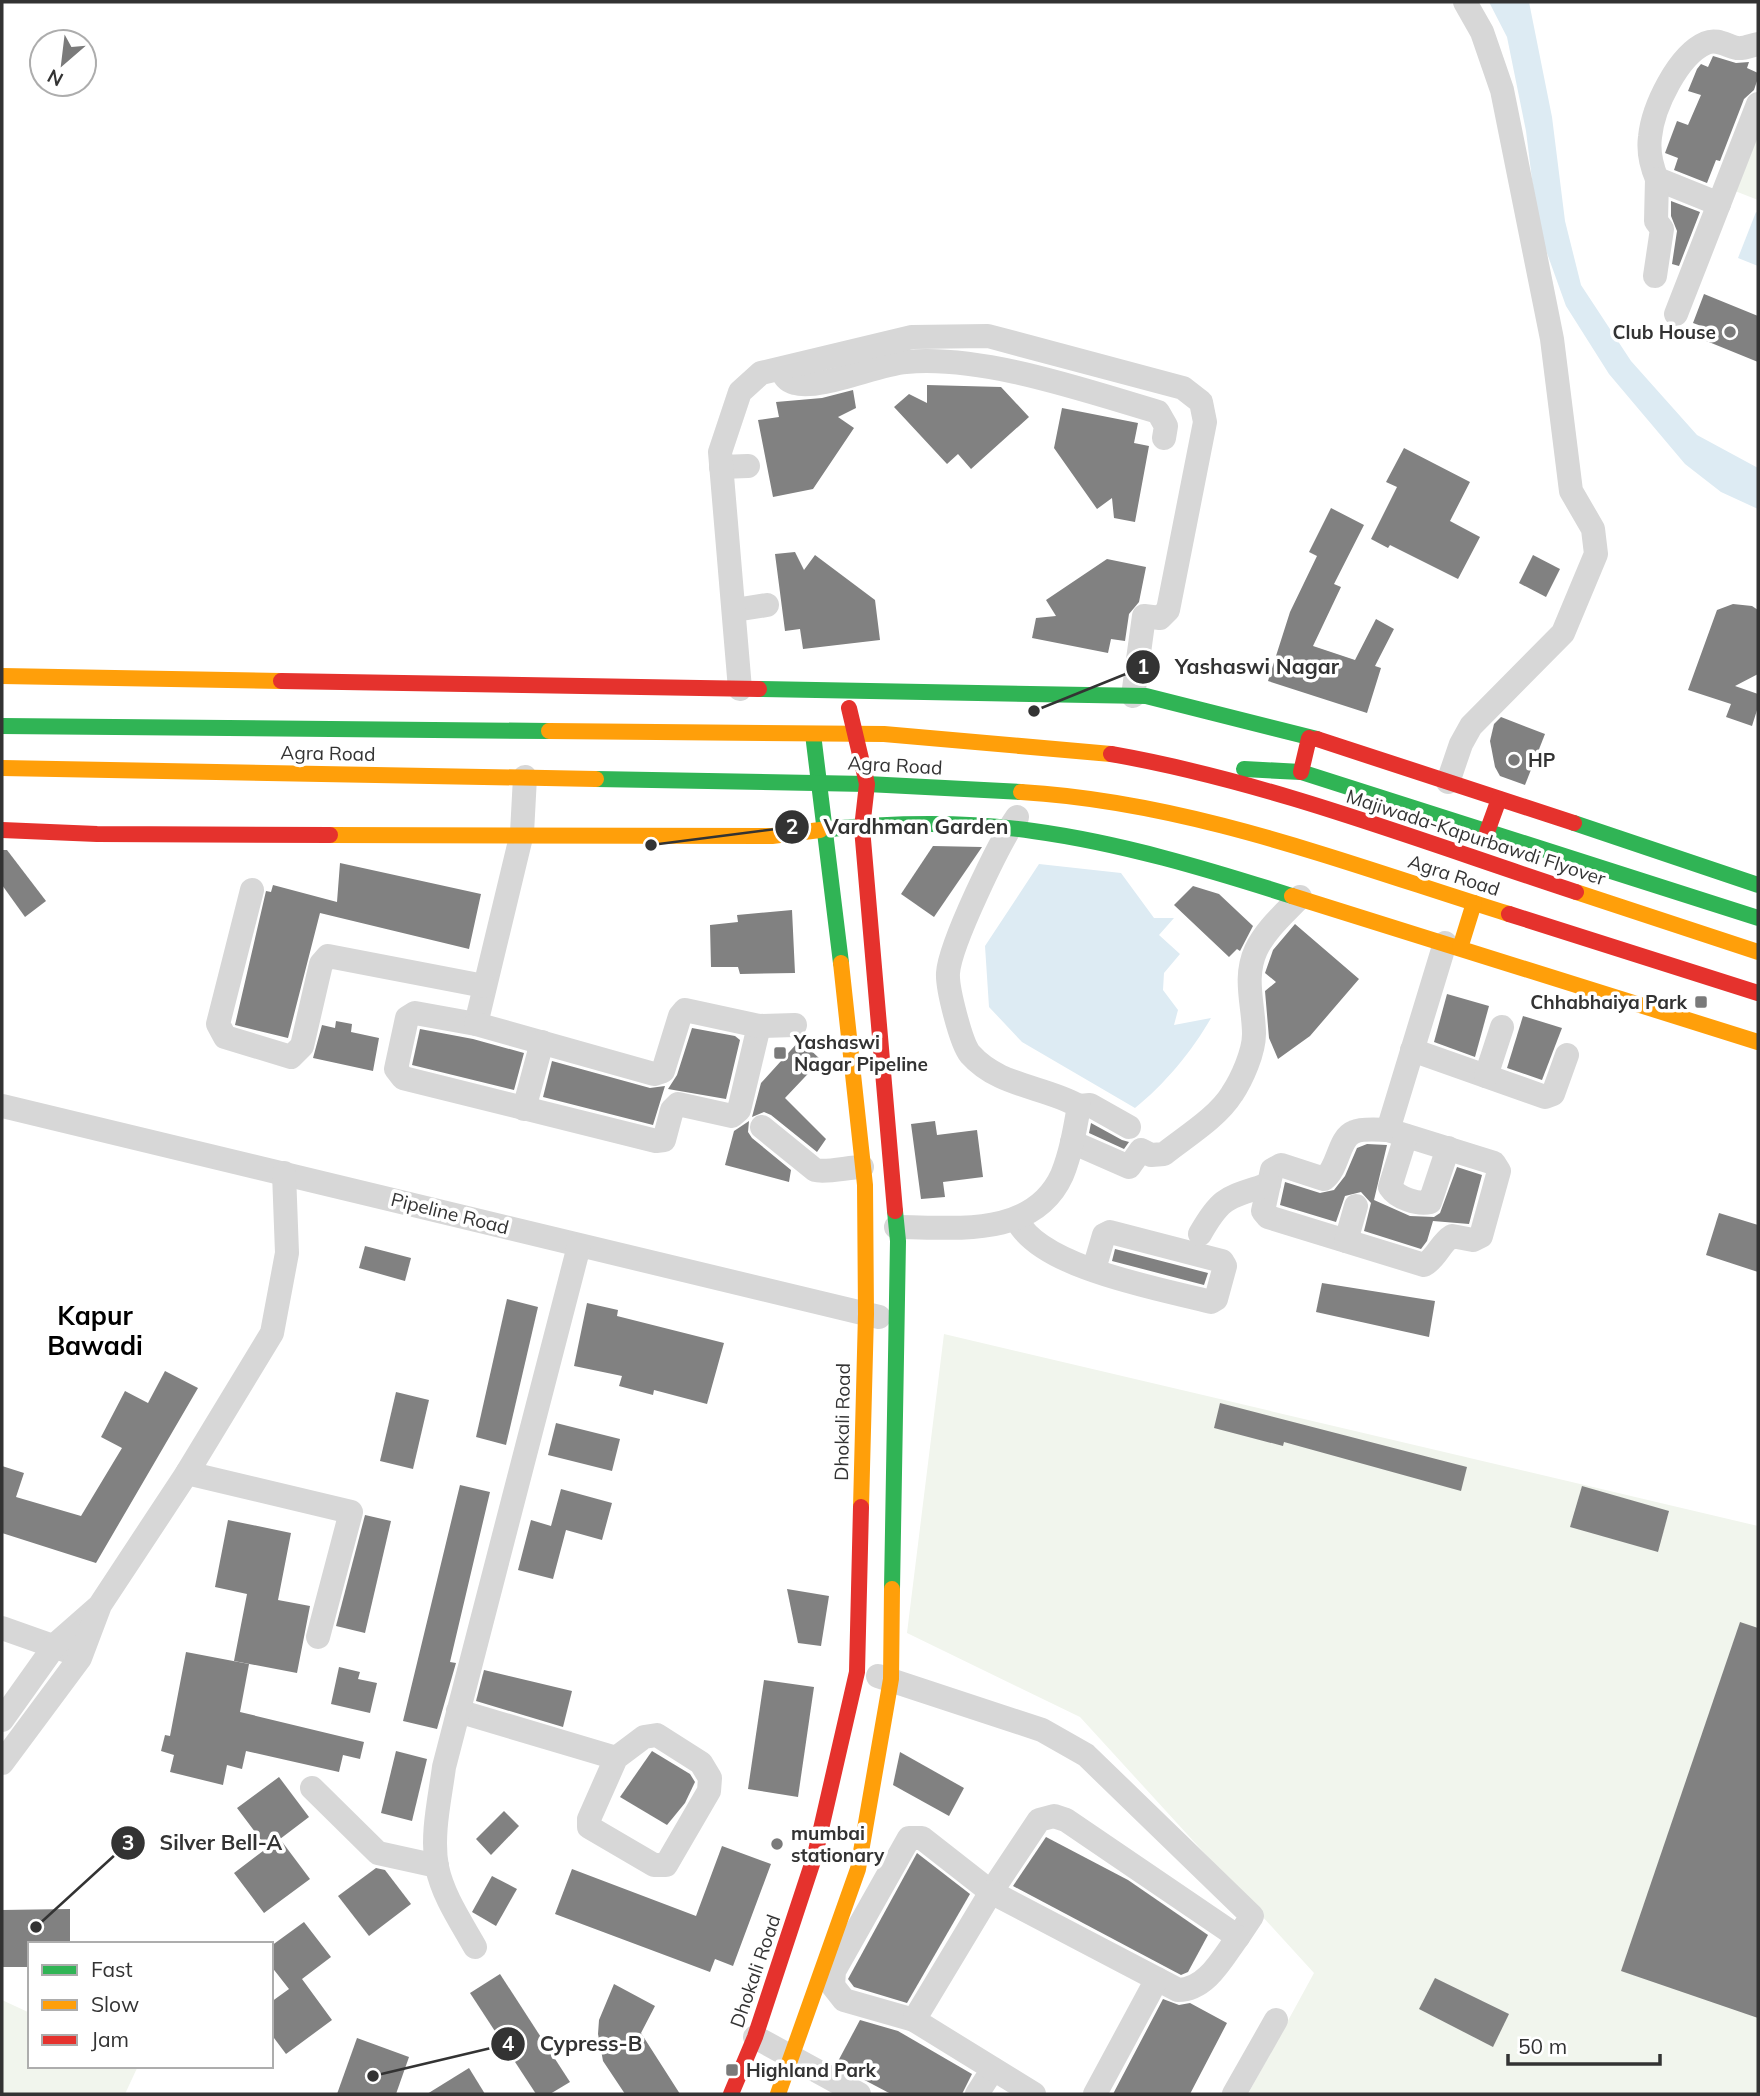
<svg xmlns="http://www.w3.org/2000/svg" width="1760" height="2096" font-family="Mulish,sans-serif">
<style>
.green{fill:#f1f5ed}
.water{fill:#ddebf3}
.building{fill:#818181}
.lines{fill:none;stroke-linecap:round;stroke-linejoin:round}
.street{stroke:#d7d7d7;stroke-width:24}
.fast{stroke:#30b455;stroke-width:16}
.slow{stroke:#ff9f0a;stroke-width:16}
.jam{stroke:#e5322d;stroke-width:16}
.poi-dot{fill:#7a7a7a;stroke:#fff;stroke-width:2.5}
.labels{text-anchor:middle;stroke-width:7;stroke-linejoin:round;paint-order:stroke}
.poi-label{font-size:19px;font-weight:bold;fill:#333;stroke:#fff;text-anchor:start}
.street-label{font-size:19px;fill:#333;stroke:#fff}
.district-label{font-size:26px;font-weight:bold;fill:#000;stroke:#fff}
.leader{fill:none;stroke:#333;stroke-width:2.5}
.callout-dot{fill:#333;stroke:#fff;stroke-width:2.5}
.mark-label{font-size:21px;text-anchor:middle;font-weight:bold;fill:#fff}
.callout-label{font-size:21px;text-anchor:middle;font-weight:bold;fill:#333;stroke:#fff;stroke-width:7;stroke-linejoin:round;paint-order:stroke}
</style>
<rect width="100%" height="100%" fill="#fff"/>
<!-- green -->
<g class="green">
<path d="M1758,136V200L1735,191Z"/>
<path d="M944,1334L1758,1526V2094H1248L1314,1973L1080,1717L907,1633Z"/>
<path d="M2,2000L30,2013V2066H138L125,2094H2Z"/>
</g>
<!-- water -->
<g class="water">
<path d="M1489,2H1529L1552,117L1565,221L1581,285L1631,361L1697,435L1758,468V509L1721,492L1685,464L1609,374L1566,306L1538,228L1526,131L1507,37Z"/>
<path d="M1756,212L1758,213V266L1738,258Z"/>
<path d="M1039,864L1121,873L1154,918H1174L1159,935L1180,954L1164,973L1163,990L1178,1010L1174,1025L1211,1018C1193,1050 1164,1085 1135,1108L1022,1042L989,1007L985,946Z"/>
</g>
<!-- building -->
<g class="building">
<path d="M1713,56L1736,63L1749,62L1747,68L1758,73V78L1754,90L1744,99L1720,161L1716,160L1707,183L1674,170L1678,158L1665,153L1677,121L1688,125L1701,95L1688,91L1697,69L1701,64L1708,67Z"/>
<path d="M1671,201L1700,212L1679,266L1672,264L1677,231L1671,216Z"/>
<path d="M1704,294L1758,316V362L1699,338L1704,327L1693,323Z"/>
<path d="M927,385L1001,387L1029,417L971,469L958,454L947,464L894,407L909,394L927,403Z"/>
<path d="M853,390L856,408L838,417L854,428L813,489L773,497L758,420L779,417L776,402L822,398Z"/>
<path d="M1062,408L1138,423L1134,443L1149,446L1135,522L1114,518L1112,498L1097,509L1054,448Z"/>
<path d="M1404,448L1470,482L1450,521L1480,537L1458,579L1390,545L1388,548L1371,539L1397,487L1386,482Z"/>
<path d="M1331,508L1364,525L1334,584L1341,587L1313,646L1355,660L1376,619L1394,629L1375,666L1381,668L1367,713L1268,681L1290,612L1317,556L1309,552Z"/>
<path d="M795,552L804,570L815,555L875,600L880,640L803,649L800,629L785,631L775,554Z"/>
<path d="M1533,555L1560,569L1546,597L1519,583Z"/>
<path d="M1107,559L1146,567L1139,602L1129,614L1125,641L1111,639L1108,653L1032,638L1036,618L1056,616L1046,600Z"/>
<path d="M1733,604L1752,606L1758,610V674L1735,686L1758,694V707L1752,726L1726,717L1731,704L1688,690L1717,610Z"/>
<path d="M1501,717L1545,734L1525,785L1500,776L1495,767L1490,741L1494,724Z"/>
<path d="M933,846L982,847L934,917L901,894Z"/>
<path d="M2,850H7L46,901L25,917L2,885Z"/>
<path d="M340,863L481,894L469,949L320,913L288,1038L235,1025L266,891L271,892L273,885L337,902Z"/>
<path d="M1193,886L1219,894L1253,926L1240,951L1237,949L1229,957L1174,905Z"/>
<path d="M792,910L795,973L740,974L738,967H711L710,925L738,922L737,915Z"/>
<path d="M1295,924L1359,979L1310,1036L1278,1059L1269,1038L1265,991L1276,982L1265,973L1273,950Z"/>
<path d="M1447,994L1489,1006L1475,1057L1434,1042Z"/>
<path d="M1523,1016L1562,1028L1542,1080L1507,1068Z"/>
<path d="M336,1021L352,1024L351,1032L379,1038L373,1071L313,1058L322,1025L335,1028Z"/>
<path d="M692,1028L735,1036L740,1040L726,1099L668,1089L677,1075Z"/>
<path d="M420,1029L473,1039L524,1053L514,1090L412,1065Z"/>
<path d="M800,1040L821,1060L785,1098L826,1139L817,1152L771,1115L764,1112L752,1117L761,1083Z"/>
<path d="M552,1061L650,1088L665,1086L653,1125L543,1097Z"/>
<path d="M749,1121L748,1132L752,1138L791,1170L789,1182L725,1165L734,1131Z"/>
<path d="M935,1121L937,1135L977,1130L983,1177L943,1182L945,1197L921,1199L911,1124Z"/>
<path d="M1091,1123L1122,1140L1129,1142L1124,1149L1089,1133Z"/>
<path d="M1367,1144L1387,1145L1374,1200L1410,1216L1434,1217L1440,1213L1457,1167L1482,1175L1469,1224L1433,1221L1427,1241L1421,1249L1364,1231L1371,1203L1361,1192L1345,1196L1336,1222L1280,1205L1285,1182L1320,1193L1334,1190L1345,1176L1357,1148Z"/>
<path d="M1719,1213L1758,1225V1272L1706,1255Z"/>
<path d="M365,1246L411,1258L405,1281L359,1268Z"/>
<path d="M1115,1249L1208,1273L1204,1285L1112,1261Z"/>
<path d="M1322,1283L1435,1301L1429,1337L1316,1312Z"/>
<path d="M507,1299L538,1307L506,1445L476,1437Z"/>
<path d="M587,1303L618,1310L617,1316L724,1343L707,1404L654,1390L653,1395L619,1386L622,1376L574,1366Z"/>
<path d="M165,1371L198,1388L96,1563L2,1533V1466L24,1473L16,1497L81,1516L122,1448L101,1437L125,1391L148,1403Z"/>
<path d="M396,1392L429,1400L413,1469L380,1461Z"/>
<path d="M1220,1403L1467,1467L1461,1491L1284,1442L1283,1446L1214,1428Z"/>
<path d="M556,1423L620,1439L612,1471L548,1455Z"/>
<path d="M460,1485L490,1492L450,1662L456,1663L437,1729L403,1721Z"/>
<path d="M1582,1486L1669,1511L1658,1552L1570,1527Z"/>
<path d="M561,1489L612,1503L602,1540L566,1530L553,1579L518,1570L531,1520L551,1526Z"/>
<path d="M365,1515L391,1521L365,1633L336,1626Z"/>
<path d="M228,1520L291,1533L278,1600L310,1606L297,1673L234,1661L247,1594L215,1587Z"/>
<path d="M787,1589L829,1596L821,1646L798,1643Z"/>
<path d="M1740,1622L1758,1628V2018L1621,1971Z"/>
<path d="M186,1652L249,1664L240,1712L364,1742L360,1759L343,1755L339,1772L246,1751L242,1769L227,1765L223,1785L170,1772L174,1755L161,1751L165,1735L170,1736Z"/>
<path d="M339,1667L360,1672L358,1679L377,1683L370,1713L331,1704Z"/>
<path d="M484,1670L572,1691L563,1727L476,1701Z"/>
<path d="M764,1680L814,1687L798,1797L748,1789Z"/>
<path d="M396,1751L427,1759L412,1821L381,1813Z"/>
<path d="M652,1751L690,1774L695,1782L685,1803L667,1825L620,1797Z"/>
<path d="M900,1752L964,1788L949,1816L893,1785Z"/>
<path d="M279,1777L309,1817L280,1839L310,1879L264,1913L234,1873L267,1848L237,1808Z"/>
<path d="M504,1811L519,1826L491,1855L476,1839Z"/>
<path d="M1046,1837L1128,1880L1208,1935L1188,1972L1181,1975L1013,1886Z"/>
<path d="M722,1846L771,1864L733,1966L715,1959L710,1972L555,1914L572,1869L696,1916Z"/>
<path d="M917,1853L970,1894L907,2003L854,1987L848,1979Z"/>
<path d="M376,1868L385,1870L411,1904L369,1936L338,1896Z"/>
<path d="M492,1876L517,1889L496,1926L472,1912Z"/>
<path d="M70,1909V1944H30V1967H2V1910Z"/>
<path d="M304,1922L331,1957L302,1979L332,2020L286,2054L271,2034V2002L289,1989L271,1966V1946Z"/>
<path d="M500,1974L570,2082L550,2094H536L470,1993Z"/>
<path d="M1435,1978L1509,2014L1493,2047L1419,2009Z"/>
<path d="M614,1984L655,2006L641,2033L680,2094H625L603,2061L598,2034L599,2020Z"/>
<path d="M1163,1999L1179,2005L1190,2003L1227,2023L1190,2094H1113Z"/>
<path d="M860,2020L898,2031L972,2074L962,2094H891L836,2065Z"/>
<path d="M357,2038L409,2057L396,2094H337Z"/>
<path d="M469,2068L485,2094H427Z"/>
</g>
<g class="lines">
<!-- street -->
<g class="street">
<path d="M1719,204L1657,179C1651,165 1648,152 1650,137C1653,107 1678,55 1706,43C1717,38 1727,46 1737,48C1744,49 1752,45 1758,44"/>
<path d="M1655,276L1662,229L1656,221L1657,179"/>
<path d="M1676,314L1758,104"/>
<path d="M781,369C784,376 787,381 795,383C820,390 878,364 906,362C983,355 1083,390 1158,412L1166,426L1164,438"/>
<path d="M721,467L748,466"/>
<path d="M735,610L767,605"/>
<path d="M740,689L720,452L740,392L761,373L912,337L988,336L1183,388L1201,402L1205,422L1168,610L1160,618L1144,616L1133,696"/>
<path d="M525,777L522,833L476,1024L415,1013L407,1018L396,1069L403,1078L656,1141L664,1140L672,1110L678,1104L732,1116L739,1110L759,1026"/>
<path d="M1448,782L1461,744L1471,726L1563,633L1596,554L1593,529L1571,491L1552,339L1502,90L1482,32L1465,2"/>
<path d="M252,890L218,1024L225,1037L291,1057L302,1046L321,964L328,956L484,986"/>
<path d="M476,1024L654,1074L663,1071L680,1016L685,1010L759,1026L795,1025"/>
<path d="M1412,1050L1545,1097L1553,1094L1567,1055"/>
<path d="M1486,1076L1502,1027"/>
<path d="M2,1106L879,1317"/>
<path d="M1079,1106L1090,1105L1129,1127"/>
<path d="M524,1109L542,1042"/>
<path d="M762,1127L815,1170C826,1173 849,1167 862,1167"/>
<path d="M1388,1130L1494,1163L1499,1171L1481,1236L1473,1240L1452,1236C1440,1243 1437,1258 1424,1265L1268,1217L1263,1211L1272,1170L1281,1165L1324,1179C1339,1168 1338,1138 1354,1132C1363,1128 1379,1130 1388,1130L1445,943"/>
<path d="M1406,1136L1390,1187C1397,1198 1418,1205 1430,1202L1448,1148"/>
<path d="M1072,1142L1129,1167L1141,1150L1151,1155L1164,1154C1185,1137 1217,1118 1232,1094C1242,1079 1254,1052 1254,1034C1254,1006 1243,978 1256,950C1266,929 1285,913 1300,897"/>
<path d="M1017,1220C1040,1268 1161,1289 1211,1302L1216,1299L1225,1266L1222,1261L1110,1232L1104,1235L1094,1269"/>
<path d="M896,1227C953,1227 1033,1239 1062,1175C1071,1153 1075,1129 1079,1106C1044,1086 999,1087 970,1054C961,1043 947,988 948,973C950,944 999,843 1017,817"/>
<path d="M1200,1234C1222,1195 1228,1198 1269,1184"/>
<path d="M1346,1241L1356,1206"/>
<path d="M187,1473L351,1512L318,1637"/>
<path d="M2,1628L67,1651"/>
<path d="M878,1676L1042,1730L1086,1755L1252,1916L1238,1937L1066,1820L1054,1816L1039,1820L991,1892L922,1838H909L834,1971L833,1986L844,2000L914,2020"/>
<path d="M458,1711L616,1758L644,1737L657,1735L701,1763L710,1778L709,1791L666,1865H654L589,1827V1819L616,1758"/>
<path d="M2,1720L56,1644L97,1608"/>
<path d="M2,1763L80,1658L100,1605L187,1473L272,1333L287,1253L284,1173"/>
<path d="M312,1788L378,1853L437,1866"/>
<path d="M475,1947C461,1922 443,1896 437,1867C431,1835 440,1798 444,1767L579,1246"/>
<path d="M1157,1979L1178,1990C1207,1990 1223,1957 1238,1937"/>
<path d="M755,2037L859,2094"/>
<path d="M977,2094L993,2069"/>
<path d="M1034,2094L914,2020L991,1892L1157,1979L1095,2094"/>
<path d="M1234,2094L1276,2020"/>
</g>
<!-- fast -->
<g class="fast">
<path d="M759,689L1146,696L1317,739"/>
<path d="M2,726L549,731"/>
<path d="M813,734L841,963"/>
<path d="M1244,769L1301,772L1758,918"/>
<path d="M596,779L867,784L1021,792"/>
<path d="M1574,823L1758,885"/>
<path d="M820,830C889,823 964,821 1033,831C1121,843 1207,869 1292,896"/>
<path d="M892,1589L898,1241L895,1211"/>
</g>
<!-- slow -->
<g class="slow">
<path d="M2,676L281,681"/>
<path d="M549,731L884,734L1111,754"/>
<path d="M2,768L596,779"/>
<path d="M1021,792C1190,802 1348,864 1509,914"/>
<path d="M330,835L772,836L820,830"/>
<path d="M1576,892L1758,952"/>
<path d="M1292,896L1758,1042"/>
<path d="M1460,948L1474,903"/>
<path d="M841,963L865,1185L866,1314L861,1507"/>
<path d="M778,2094L858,1869L891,1679L892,1589"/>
</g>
<!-- jam -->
<g class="jam">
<path d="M281,681L759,689"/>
<path d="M849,708L867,784L862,828L895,1211"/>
<path d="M1317,739L1574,823"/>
<path d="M1111,754C1270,782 1423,842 1576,892"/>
<path d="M1301,772L1309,738"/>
<path d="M2,830L97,834L330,835"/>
<path d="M1487,832L1499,799"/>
<path d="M1509,914L1758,993"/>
<path d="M731,2094L755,2037L815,1855L857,1672L861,1507"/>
</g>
</g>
<!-- markers -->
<g class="poi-dot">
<circle cx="1730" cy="332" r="7"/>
<circle cx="1514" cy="760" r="7"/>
<rect x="1694" y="995" width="14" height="14" rx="3.5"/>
<rect x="773" y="1046" width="14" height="14" rx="3.5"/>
<circle cx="777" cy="1844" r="7"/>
<rect x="725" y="2063" width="14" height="14" rx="3.5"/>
</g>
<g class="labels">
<!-- poi labels -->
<g class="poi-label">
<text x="1716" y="339" text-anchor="end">Club House</text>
<text x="1528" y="767">HP</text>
<text x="1687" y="1009" text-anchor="end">Chhabhaiya Park</text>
<text x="794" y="1049">Yashaswi<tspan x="794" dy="22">Nagar Pipeline</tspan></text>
<text x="791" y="1840">mumbai<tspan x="791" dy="22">stationary</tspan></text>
<text x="746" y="2077">Highland Park</text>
</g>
<!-- street labels -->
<g class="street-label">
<text transform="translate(328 753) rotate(1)" y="7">Agra Road</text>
<text transform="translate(895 765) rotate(3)" y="7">Agra Road</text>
<text transform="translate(1476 837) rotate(18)" y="7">Majiwada-Kapurbawdi Flyover</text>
<text transform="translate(1454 875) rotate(18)" y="7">Agra Road</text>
<text transform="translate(450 1213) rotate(14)" y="7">Pipeline Road</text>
<text transform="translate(842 1422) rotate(-89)" y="7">Dhokali Road</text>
<text transform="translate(755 1971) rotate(-71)" y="7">Dhokali Road</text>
</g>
<!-- district labels -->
<g class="district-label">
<text x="95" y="1325">Kapur<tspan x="95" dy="30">Bawadi</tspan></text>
</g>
</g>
<!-- callouts -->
<path class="leader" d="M1034 711L1143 667M651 845L792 827M36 1927L128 1843M373 2076L508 2044"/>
<g class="callout-dot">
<circle cx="1034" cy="711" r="7"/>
<circle cx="651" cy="845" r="7"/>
<circle cx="36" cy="1927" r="7"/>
<circle cx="373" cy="2076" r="7"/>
<circle cx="1143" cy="667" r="18"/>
<circle cx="792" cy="827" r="18"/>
<circle cx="128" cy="1843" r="18"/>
<circle cx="508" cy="2044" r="18"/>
</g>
<g class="mark-label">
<text x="1143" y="674">1</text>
<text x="792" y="834">2</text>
<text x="128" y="1850">3</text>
<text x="508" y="2051">4</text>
</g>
<g class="callout-label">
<text x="1257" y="674">Yashaswi Nagar</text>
<text x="916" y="834">Vardhman Garden</text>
<text x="221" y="1850">Silver Bell-A</text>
<text x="591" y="2051">Cypress-B</text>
</g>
<!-- border -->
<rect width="1760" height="2096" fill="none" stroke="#333333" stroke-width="7"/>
<!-- legend -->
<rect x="28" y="1942" width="245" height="126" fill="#ffffff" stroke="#adadad" stroke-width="2"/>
<rect x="42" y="1965" width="35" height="10" fill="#30b455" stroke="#adadad" stroke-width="2"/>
<text x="91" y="1977" font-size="21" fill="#333333">Fast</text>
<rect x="42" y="2000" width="35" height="10" fill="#ff9f0a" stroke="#adadad" stroke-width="2"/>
<text x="91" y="2012" font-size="21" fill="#333333">Slow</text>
<rect x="42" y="2035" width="35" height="10" fill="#e5322d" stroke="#adadad" stroke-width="2"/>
<text x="91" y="2047" font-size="21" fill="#333333">Jam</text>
<!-- north arrow -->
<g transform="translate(63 63) rotate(208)"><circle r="33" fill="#ffffff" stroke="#adadad" stroke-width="2"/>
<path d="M0-5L12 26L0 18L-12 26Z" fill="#7a7a7a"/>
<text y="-10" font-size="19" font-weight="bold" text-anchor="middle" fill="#333333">N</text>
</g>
<!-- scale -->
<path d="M1508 2054v10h152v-10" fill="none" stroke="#333333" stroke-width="3.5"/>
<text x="1518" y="2054" font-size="21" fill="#333333" stroke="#ffffff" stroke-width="5" paint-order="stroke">50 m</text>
</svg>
